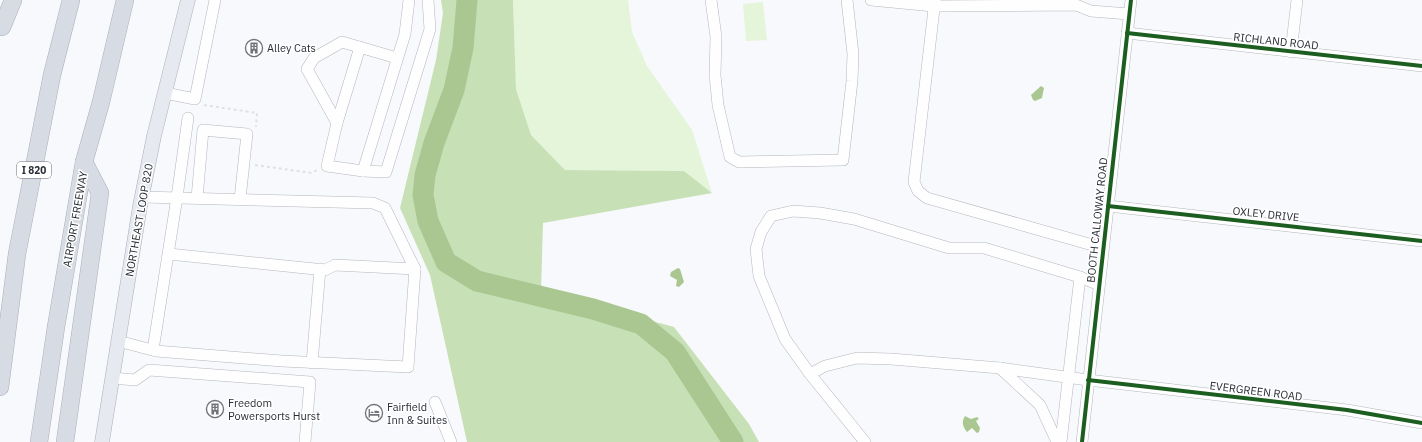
<svg xmlns="http://www.w3.org/2000/svg" width="1422" height="442" font-family="'IBM Plex Sans',sans-serif">
<style>
.green{fill:#e5f5da}
.forest{fill:#c8e0b6}
.water{fill:#abc791}
.lines{fill:none;stroke-linecap:round;stroke-linejoin:round}
.river{stroke:#abc791;stroke-width:21}
.minor-casing{stroke:#b4b7bc;stroke-width:12}
.major-casing{stroke:#a9afba;stroke-width:15}
.highway-casing{stroke:#a9afba;stroke-width:18}
.path{stroke:#e0e1e2;stroke-width:2;stroke-dasharray:3 3;stroke-linecap:butt}
.minor{stroke:#fefeff;stroke-width:11}
.major{stroke:#e6e9ef;stroke-width:14}
.highway{stroke:#d7dbe4;stroke-width:17}
.cycleway-casing{stroke:#fff;stroke-width:6}
.cycleway{stroke:#1b5e20;stroke-width:4}
.labels{text-anchor:middle;stroke-width:3;stroke-linejoin:round;paint-order:stroke}
.shield{fill:#fff;stroke:#686b71;stroke-width:1}
.shield-label{font-size:10px;font-weight:bold;fill:#282c34}
.street-label{font-size:11px;fill:#282c34;stroke:#fff}
.poi-label{font-size:11px;fill:#282c34;stroke:#fff;text-anchor:start}
</style>
<rect width="100%" height="100%" fill="#f7f9fc"/>
<!-- green -->
<g class="green">
<path d="M513,0H628L632,32L647,66L692,130L712,193L684,171L565,170L531,135L516,89Z"/>
<path d="M763,2L767,40L746,41L743,4Z"/>
</g>
<!-- forest -->
<path class="forest" d="M441,0H513L516,89L531,135L565,170L684,171L712,193L543,223L541,291L674,327L749,424L759,442H467L430,275L400,208L436,60L443,13Z"/>
<!-- water -->
<g class="water">
<path d="M1041,86L1044,88L1042,98L1035,101L1033,100L1031,95Z"/>
<path d="M678,268L680,269L684,282L679,287L676,286L677,280L670,276L671,272Z"/>
<path d="M965,416L971,419L977,417L979,419L976,421L980,428L979,432L977,433L972,428L967,432C963,427 961,422 965,416Z"/>
</g>
<g class="lines">
<!-- river -->
<path class="river" d="M467,0L463,48L454,90L434,143L425,175L423,195L428,221L446,262L477,281L593,309L641,324L675,352L733,442"/>
<!-- minor casing -->
<g class="minor-casing">
<g id="minor">
<path d="M711,0L716,37L715,75L718,105L730,157L739,162L843,160L852,81L853,54L847,0"/>
<path d="M871,0L934,6L1076,5L1091,11L1129,14"/>
<path d="M935,0L914,182L918,191L927,198L1103,248"/>
<path d="M1127,33L1422,66"/>
<path d="M1291,52L1297,0"/>
<path d="M397,58L342,42L314,58L307,69L337,123L327,166L363,171L386,172L430,29L428,0"/>
<path d="M165,93L195,99L215,0"/>
<path d="M337,123L360,47"/>
<path d="M363,171L405,34L409,0"/>
<path d="M197,198L203,130L247,134L240,199"/>
<path d="M1108,206L1422,241"/>
<path d="M169,254L325,270L335,265L415,269"/>
<path d="M118,341L156,351L282,361L408,367L415,269L385,208L373,203L142,197"/>
<path d="M153,350L177,197L188,118"/>
<path d="M312,363L320,269"/>
<path d="M1000,368L1040,405L1057,442"/>
<path d="M810,374L825,366L857,358L891,359L1000,368L1088,380L1347,410L1422,423"/>
<path d="M112,378L135,380L149,370L310,382L305,442"/>
<path d="M435,402L451,442"/>
<path d="M865,442L810,374L785,339L759,276L756,249L761,232L771,216L793,211L820,213L854,219L949,248H984L1080,277L1099,285"/>
<path d="M1061,442L1080,277"/>
<path d="M1082,442L1131,0"/>
</g>
</g>
<!-- major casing -->
<g class="major-casing">
<path id="major" d="M102,442L140,206L154,136L188,0"/>
</g>
<!-- highway casing -->
<g class="highway-casing">
<g id="highway">
<path d="M2,27L13,0"/>
<path d="M0,387L17,254L52,75L71,0"/>
<path d="M39,442L56,327L84,162L101,102L125,0"/>
<path d="M65,442L100,193L84,162"/>
</g>
</g>
<!-- path -->
<g class="path">
<path d="M204,105L257,113L256,127"/>
<path d="M255,165L312,173L317,170"/>
</g>
<!-- minor -->
<use href="#minor" class="minor"/>
<!-- major -->
<use href="#major" class="major"/>
<!-- highway -->
<use href="#highway" class="highway"/>
<!-- cycleway casing -->
<g class="cycleway-casing">
<g id="cycleway">
<path d="M1127,33L1422,66"/>
<path d="M1108,206L1422,241"/>
<path d="M1088,380L1347,410L1422,423"/>
<path d="M1082,442L1131,0"/>
</g>
</g>
<!-- cycleway -->
<use href="#cycleway" class="cycleway"/>
</g>
<!-- icons -->
<defs>
<g id="building-ring" transform="scale(0.9)"><circle r="9.5" fill="#fff" stroke="#70747a" stroke-width="1.5"/><path d="M-4-6H4V6H1V3H-1V6H-4ZM-2.5-4.3h1.7v1.8h-1.7ZM.8-4.3h1.7v1.8H.8ZM-2.5-1h1.7V.8h-1.7ZM.8-1h1.7V.8H.8Z" fill="#70747a"/></g>
<g id="hotel-ring" transform="scale(0.9)"><circle r="9.5" fill="#fff" stroke="#70747a" stroke-width="1.5"/><path d="M-6-4.5h1.5V1H6V5H4.5V3h-9V5H-6ZM-4 0a1.8 1.8 0 1 1 3.6 0ZM.5 0V-2.5h3Q6-2.5 6 0Z" fill="#70747a"/></g>
</defs>
<g fill-rule="evenodd">
<use href="#building-ring" x="254" y="48"/>
<use href="#building-ring" x="215" y="409"/>
<use href="#hotel-ring" x="374" y="413"/>
</g>
<g class="labels">
<!-- shield labels -->
<rect class="shield" x="17" y="162" width="34" height="16" rx="3"/>
<g class="shield-label">
<text x="34" y="174">I 820</text>
</g>
<!-- street labels -->
<g class="street-label">
<text transform="translate(1276 41) rotate(6)" y="4">RICHLAND ROAD</text>
<text transform="translate(1266 214) rotate(6)" y="4">OXLEY DRIVE</text>
<text transform="translate(75 219) rotate(-80)" y="4">AIRPORT FREEWAY</text>
<text transform="translate(139 220) rotate(-80)" y="4">NORTHEAST LOOP 820</text>
<text transform="translate(1097 220) rotate(-84)" y="4">BOOTH CALLOWAY ROAD</text>
<text transform="translate(1256 391) rotate(7)" y="4">EVERGREEN ROAD</text>
</g>
<!-- poi labels -->
<g class="poi-label">
<text x="267" y="52">Alley Cats</text>
<text x="228" y="407">Freedom<tspan x="228" dy="13">Powersports Hurst</tspan></text>
<text x="387" y="411">Fairfield<tspan x="387" dy="13">Inn &amp; Suites</tspan></text>
</g>
</g>
</svg>
